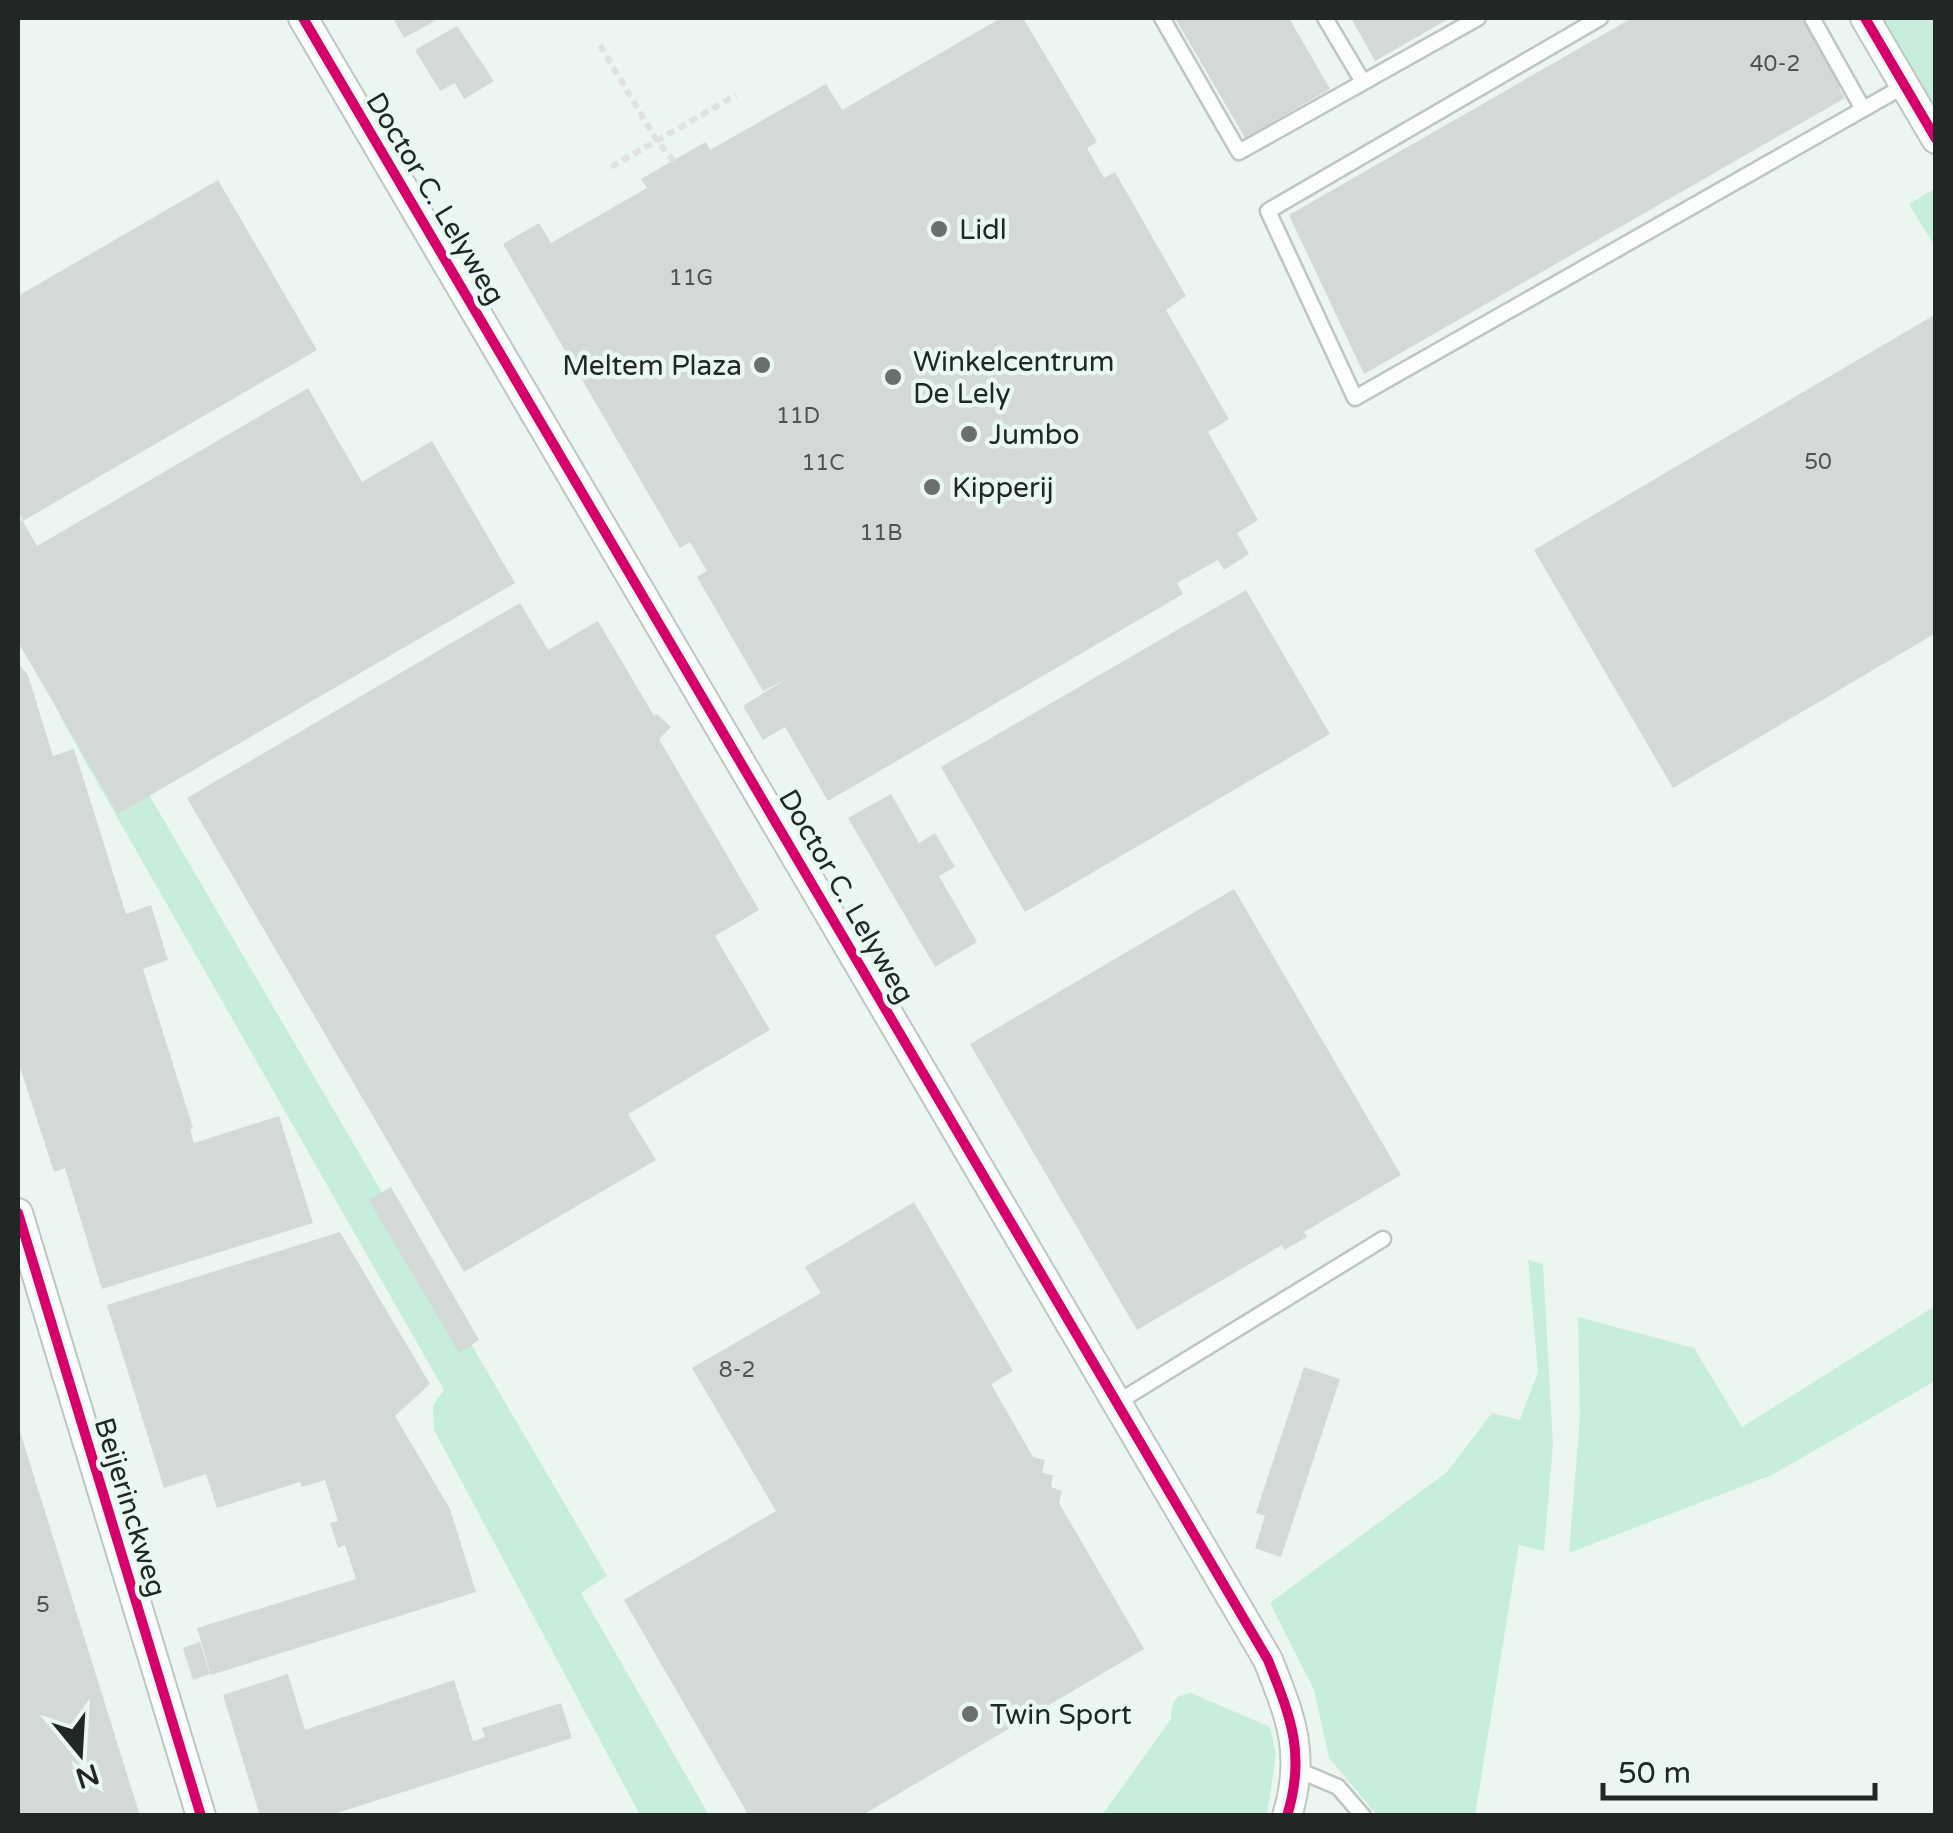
<svg xmlns="http://www.w3.org/2000/svg" width="1953" height="1833" font-family="'Varela Round',sans-serif">
<style>
.green{fill:#c7eddd}
.building{fill:#d2d9d6}
.lines{fill:none;stroke-linecap:round;stroke-linejoin:round}
.service-casing{stroke:#bec6c2;stroke-width:19}
.minor-casing{stroke:#bec6c2;stroke-width:32}
.path{stroke:#dfe2e1;stroke-width:6;stroke-dasharray:8 5;stroke-linecap:butt}
.service{stroke:#fcfefd;stroke-width:14}
.minor{stroke:#fcfefd;stroke-width:28}
.cycleway-casing{stroke:#e9f9f1;stroke-width:16}
.cycleway{stroke:#d6006c;stroke-width:10}
.poi-dot{fill:#686f6c;stroke:#e9f9f1;stroke-width:4}
.labels{text-anchor:middle;stroke-width:9;stroke-linejoin:round;paint-order:stroke}
.number-label{font-size:22px;fill:#4d5450}
.street-label{font-size:28px;fill:#212724;stroke:#e9f9f1}
.poi-label{font-size:28px;fill:#212724;stroke:#e9f9f1;text-anchor:start}
</style>
<rect width="100%" height="100%" fill="#ecf6f1"/>
<!-- green -->
<g class="green">
<path d="M1879,18H1935V109H1932Z"/>
<path d="M1934,189L1936,191L1935,247L1909,204Z"/>
<path d="M91,696L607,1576L581,1593L709,1815H640L434,1430L433,1405L444,1390L60,717Z"/>
<path d="M1528,1260L1543,1264L1553,1444L1544,1551L1519,1545L1475,1815H1377L1329,1758L1314,1690L1270,1603L1447,1472L1492,1413L1520,1420L1538,1372Z"/>
<path d="M1935,1306V1381L1772,1475L1569,1553L1580,1416L1578,1317L1694,1348L1742,1427Z"/>
<path d="M1191,1693L1270,1727L1276,1754L1267,1815H1102L1171,1719C1172,1702 1173,1696 1191,1693Z"/>
</g>
<!-- building -->
<g class="building">
<path d="M393,18H440L404,38Z"/>
<path d="M1001,18H1023L1097,142L1087,148L1104,178L1115,172L1186,296L1166,310L1229,419L1208,432L1258,520L1237,533L1249,554L1224,570L1218,560L1177,583L1183,594L828,801L785,727L763,740L743,706L786,679L763,691L697,577L707,571L690,542L680,548L503,244L539,223L551,243L647,188L641,179L702,144L706,142L710,150L826,84L842,110Z"/>
<path d="M1175,18H1289L1330,89L1245,138Z"/>
<path d="M1351,18H1450L1375,61Z"/>
<path d="M1632,18H1806L1845,85L1839,88L1845,98L1364,374L1289,215Z"/>
<path d="M457,26L494,81L464,99L455,83L440,91L415,50Z"/>
<path d="M218,180L317,350L23,521L18,511V296Z"/>
<path d="M1936,314V633L1673,788L1534,550Z"/>
<path d="M308,388L362,482L432,441L515,583L118,814L18,642V523L22,520L37,546Z"/>
<path d="M1246,590L1330,734L1025,912L941,767Z"/>
<path d="M520,603L548,650L598,621L654,716L657,714L671,727L659,739L759,910L715,936L770,1030L628,1114L656,1160L464,1272L187,798Z"/>
<path d="M18,663L28,675L53,756L74,749L126,914L151,905L168,960L143,969L193,1128L190,1129L194,1143L279,1116L313,1223L102,1289L65,1168L54,1172L18,1061Z"/>
<path d="M891,794L919,843L935,833L955,867L939,876L977,942L935,967L848,818Z"/>
<path d="M1234,889L1401,1175L1304,1232L1307,1237L1284,1250L1282,1245L1137,1330L970,1044Z"/>
<path d="M391,1187L479,1340L459,1353L369,1200Z"/>
<path d="M914,1202L1013,1371L991,1384L1033,1457L1045,1460L1042,1473L1053,1475L1051,1487L1062,1491L1059,1503L1144,1649L861,1816H749L624,1600L776,1511L692,1368L821,1293L805,1267Z"/>
<path d="M340,1232L430,1384L395,1416L450,1509L476,1592L211,1675L197,1628L356,1579L345,1545L338,1548L330,1523L338,1521L325,1480L302,1487L300,1482L217,1508L206,1474L164,1488L107,1305Z"/>
<path d="M1304,1367L1340,1379L1281,1557L1255,1548L1265,1516L1256,1513Z"/>
<path d="M18,1425L140,1816H18Z"/>
<path d="M200,1642L210,1674L193,1680L183,1648Z"/>
<path d="M288,1674L305,1730L454,1680L473,1741L485,1737L482,1728L561,1703L572,1738L328,1816H260L223,1695Z"/>
</g>
<g class="lines">
<!-- service casing -->
<g class="service-casing">
<g id="service">
<path d="M1162,18L1239,152L1478,18"/>
<path d="M1325,18L1363,82"/>
<path d="M1600,18L1268,211L1355,398L1904,86"/>
<path d="M1812,18L1863,109"/>
<path d="M1118,1402L1383,1239"/>
<path d="M1298,1770L1338,1787L1363,1816"/>
</g>
</g>
<!-- minor casing -->
<g class="minor-casing">
<g id="minor">
<path d="M303,18L1268,1660C1291,1718 1306,1754 1287,1816"/>
<path d="M1865,18L1936,139"/>
<path d="M18,1213L201,1816"/>
</g>
</g>
<!-- path -->
<g class="path">
<path d="M600,45L657,141L675,162"/>
<path d="M611,167L736,95"/>
</g>
<!-- service -->
<use href="#service" class="service"/>
<!-- minor -->
<use href="#minor" class="minor"/>
<!-- cycleway casing -->
<g class="cycleway-casing">
<g id="cycleway">
<path d="M303,18L1268,1660C1291,1718 1306,1754 1287,1816"/>
<path d="M1865,18L1936,139"/>
<path d="M18,1213L201,1816"/>
</g>
</g>
<!-- cycleway -->
<use href="#cycleway" class="cycleway"/>
</g>
<!-- markers -->
<g class="poi-dot">
<circle cx="939" cy="229" r="10"/>
<circle cx="762" cy="365" r="10"/>
<circle cx="893" cy="377" r="10"/>
<circle cx="969" cy="434" r="10"/>
<circle cx="932" cy="487" r="10"/>
<circle cx="970" cy="1714" r="10"/>
</g>
<g class="labels">
<!-- number labels -->
<g class="number-label">
<text x="1775" y="71">40-2</text>
<text x="691" y="285">11G</text>
<text x="798" y="423">11D</text>
<text x="1818" y="469">50</text>
<text x="823" y="470">11C</text>
<text x="881" y="540">11B</text>
<text x="737" y="1377">8-2</text>
<text x="43" y="1612">5</text>
</g>
<!-- street labels -->
<g class="street-label">
<text transform="translate(436 198) rotate(59)" y="10">Doctor C. Lelyweg</text>
<text transform="translate(847 896) rotate(60)" y="10">Doctor C. Lelyweg</text>
<text transform="translate(131 1507) rotate(73)" y="10">Beijerinckweg</text>
</g>
<!-- poi labels -->
<g class="poi-label">
<text x="959" y="239">Lidl</text>
<text x="913" y="371">Winkelcentrum<tspan x="913" dy="32">De Lely</tspan></text>
<text x="742" y="375" text-anchor="end">Meltem Plaza</text>
<text x="989" y="444">Jumbo</text>
<text x="952" y="497">Kipperij</text>
<text x="990" y="1724">Twin Sport</text>
</g>
</g>
<!-- border -->
<rect width="1953" height="1833" fill="none" stroke="#212724" stroke-width="40"/>
<!-- north arrow -->
<g transform="translate(80 1753) rotate(162)" stroke="#e9f9f1" stroke-width="8" paint-order="stroke">
<path d="M0-8L18 38L0 25L-18 38Z" fill="#212724"/>
<text y="-15" font-size="28" font-weight="bold" text-anchor="middle" fill="#212724">N</text>
</g>
<!-- scale -->
<path d="M1603 1783v15h272v-15" fill="none" stroke="#212724" stroke-width="5"/>
<text x="1618" y="1783" font-size="30" fill="#212724" stroke="#e9f9f1" stroke-width="8" paint-order="stroke">50 m</text>
</svg>
